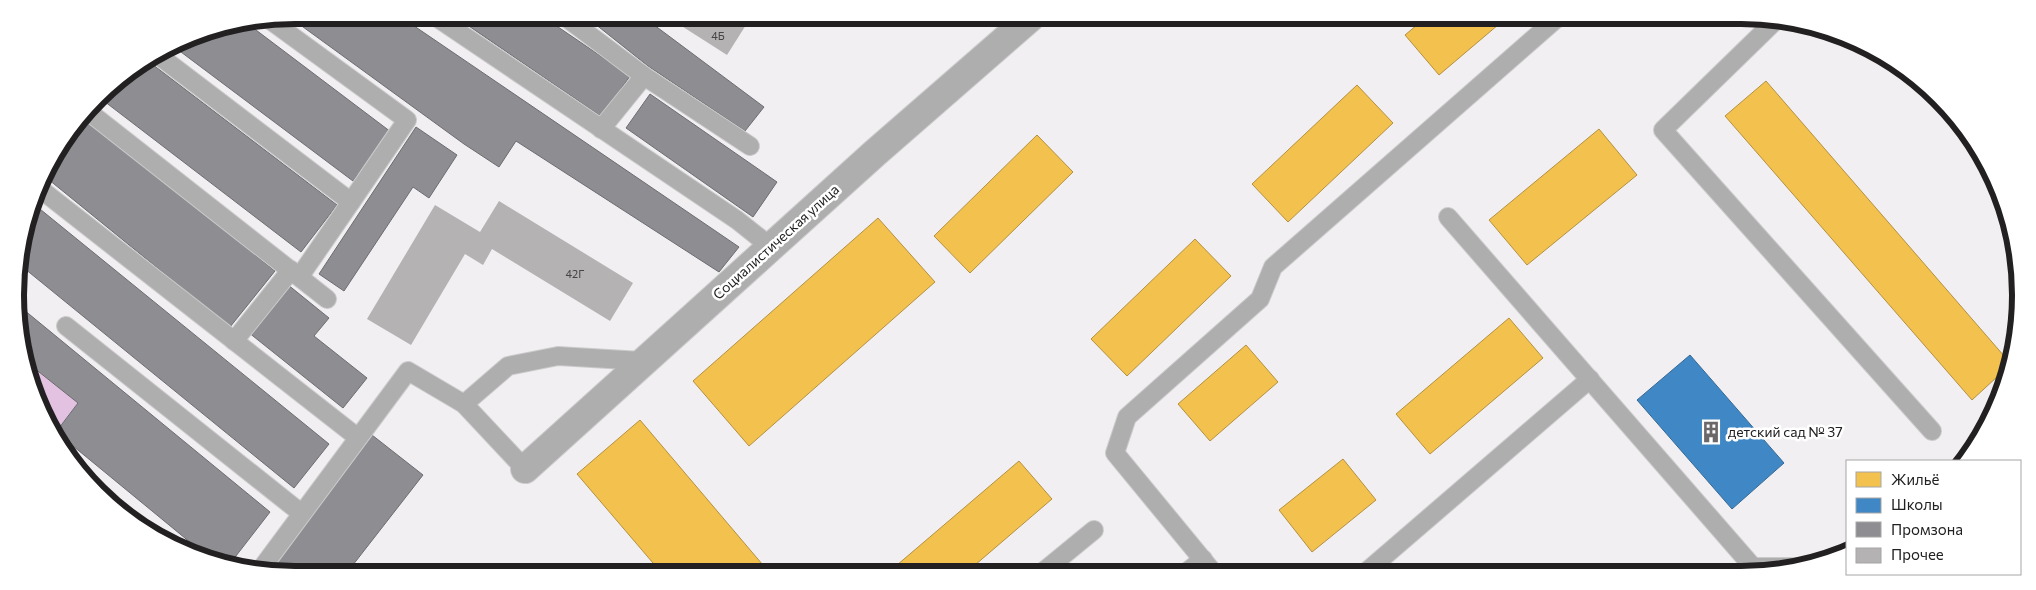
<svg xmlns="http://www.w3.org/2000/svg" width="2036" height="590" font-family="Commissioner,sans-serif">
<style>
.forest{fill:#e3c2e1}
.homes{fill:#f2c14e;stroke:#b49140}
.schools{fill:#3f88c5;stroke:#366994}
.industry{fill:#8d8d92;stroke:#6d6c70}
.building{fill:#b4b2b2}
.lines{fill:none;stroke-linecap:round;stroke-linejoin:round}
.lane-casing{stroke:#cccbcc;stroke-width:20}
.street-casing{stroke:#cccbcc;stroke-width:30}
.lane{stroke:#afaeaf;stroke-width:18}
.street{stroke:#afaeaf;stroke-width:28}
.labels{text-anchor:middle;stroke-width:5;stroke-linejoin:round;paint-order:stroke}
.number-label{font-size:11px;fill:#464445}
.street-label{font-size:14px;fill:#222021;stroke:#fff}
.poi-label{font-size:14px;fill:#222021;stroke:#fff;text-anchor:start}
.rim{fill:none;stroke:#222021;stroke-width:6}
</style>
<rect width="100%" height="100%" fill="#f2eff2"/>
<!-- forest -->
<path class="forest" d="M24,360L78,403L56,432L25,368Z"/>
<!-- homes -->
<g class="homes">
<path d="M1424,19H1505L1439,75L1405,35Z"/>
<path d="M1766,81L2011,364L1972,400L1725,116Z"/>
<path d="M1357,85L1393,123L1288,222L1252,184Z"/>
<path d="M1599,129L1637,175L1527,265L1489,220Z"/>
<path d="M1037,135L1073,172L970,273L934,236Z"/>
<path d="M878,218L935,282L749,446L693,381Z"/>
<path d="M1195,239L1231,276L1127,376L1091,339Z"/>
<path d="M1509,318L1543,358L1430,454L1396,414Z"/>
<path d="M1246,345L1278,382L1210,441L1178,404Z"/>
<path d="M640,420L768,571L659,570L577,474Z"/>
<path d="M1343,459L1376,500L1312,552L1279,510Z"/>
<path d="M1019,461L1052,499L968,571H890Z"/>
</g>
<!-- schools -->
<path class="schools" d="M1690,355L1784,463L1732,509L1637,400Z"/>
<!-- industry -->
<g class="industry">
<path d="M295,15H398L739,247L719,272L516,141L499,167L464,144L288,16Z"/>
<path d="M462,16H542L630,76L602,117L460,20Z"/>
<path d="M585,16H642L764,107L745,131L648,66Z"/>
<path d="M248,24L391,132L353,181L173,46L188,36Z"/>
<path d="M148,61L337,205L301,252L100,98L110,85Z"/>
<path d="M650,94L777,182L753,217L626,128Z"/>
<path d="M85,118L275,271L230,327L43,175L44,171Z"/>
<path d="M416,127L457,155L429,198L413,187L344,291L319,274Z"/>
<path d="M35,205L329,444L294,488L19,264Z"/>
<path d="M287,284L329,318L314,336L367,378L343,408L248,332Z"/>
<path d="M18,305L270,512L229,565L208,557L56,432L78,403L24,360Z"/>
<path d="M372,435L423,475L349,570H266Z"/>
</g>
<!-- building -->
<g class="building">
<path d="M666,16H705L751,17L727,55Z"/>
<path d="M499,201L633,283L610,321L492,249L483,265L465,254L411,345L367,319L435,205L480,232Z"/>
</g>
<g class="lines">
<!-- lane casing -->
<g class="lane-casing">
<g id="lane">
<path d="M433,15L737,220L771,247"/>
<path d="M564,16L644,76L750,146"/>
<path d="M1776,20L1663,130L1932,431"/>
<path d="M158,55L351,202L407,120L270,20"/>
<path d="M89,112L327,299"/>
<path d="M601,129L644,76"/>
<path d="M39,188L357,437"/>
<path d="M1448,217L1753,567H1797"/>
<path d="M300,276L351,202"/>
<path d="M66,326L301,513"/>
<path d="M234,341L291,270"/>
<path d="M525,469L464,404L508,366L558,356L642,361"/>
<path d="M261,569L408,371L464,404"/>
<path d="M1044,571L1094,530"/>
<path d="M1188,571L1203,559"/>
<path d="M1213,572L1115,453L1127,417L1260,299L1273,267L1556,19"/>
<path d="M1366,572L1590,379"/>
</g>
</g>
<!-- street casing -->
<g class="street-casing">
<path id="street" d="M525,469L875,153L1030,18"/>
</g>
<!-- lane -->
<use href="#lane" class="lane"/>
<!-- street -->
<use href="#street" class="street"/>
</g>
<!-- icons -->
<defs>
<g id="building-bare" transform="scale(1.725)"><path d="M-4-6H4V6H1V3H-1V6H-4ZM-2.5-4.3h1.7v1.8h-1.7ZM.8-4.3h1.7v1.8H.8ZM-2.5-1h1.7V.8h-1.7ZM.8-1h1.7V.8H.8Z" fill="#6b686a" stroke="#fff" stroke-width="2.5" paint-order="stroke"/></g>
</defs>
<g fill-rule="evenodd">
<use href="#building-bare" x="1711" y="432"/>
</g>
<g class="labels">
<!-- number labels -->
<g class="number-label">
<text x="718" y="40">4Б</text>
<text x="575" y="278">42Г</text>
</g>
<!-- street labels -->
<g class="street-label">
<text transform="translate(776 242) rotate(-42)" y="5">Социалистическая улица</text>
</g>
<!-- poi labels -->
<g class="poi-label">
<text x="1728" y="437">детский сад № 37</text>
</g>
</g>
<!-- crop -->
<path d="M0 0H2036V590H0ZM295 24H1741A271 271 0 0 1 2012 295V295A271 271 0 0 1 1741 566H295A271 271 0 0 1 24 295V295A271 271 0 0 1 295 24Z" fill="#fff" fill-rule="evenodd"/>
<path class="rim" d="M295 24H1741A271 271 0 0 1 2012 295V295A271 271 0 0 1 1741 566H295A271 271 0 0 1 24 295V295A271 271 0 0 1 295 24Z"/>
<!-- legend -->
<rect x="1846" y="460" width="175" height="115" fill="#ffffff" stroke="#a7a6a6"/>
<rect x="1856" y="472" width="25" height="15" fill="#f2c14e" stroke="#a7a6a6"/>
<text x="1891" y="485" font-size="15" fill="#222021">Жильё</text>
<rect x="1856" y="498" width="25" height="15" fill="#3f88c5" stroke="#a7a6a6"/>
<text x="1891" y="510" font-size="15" fill="#222021">Школы</text>
<rect x="1856" y="522" width="25" height="15" fill="#8d8d92" stroke="#a7a6a6"/>
<text x="1891" y="535" font-size="15" fill="#222021">Промзона</text>
<rect x="1856" y="548" width="25" height="15" fill="#b4b2b2" stroke="#a7a6a6"/>
<text x="1891" y="560" font-size="15" fill="#222021">Прочее</text>
</svg>
